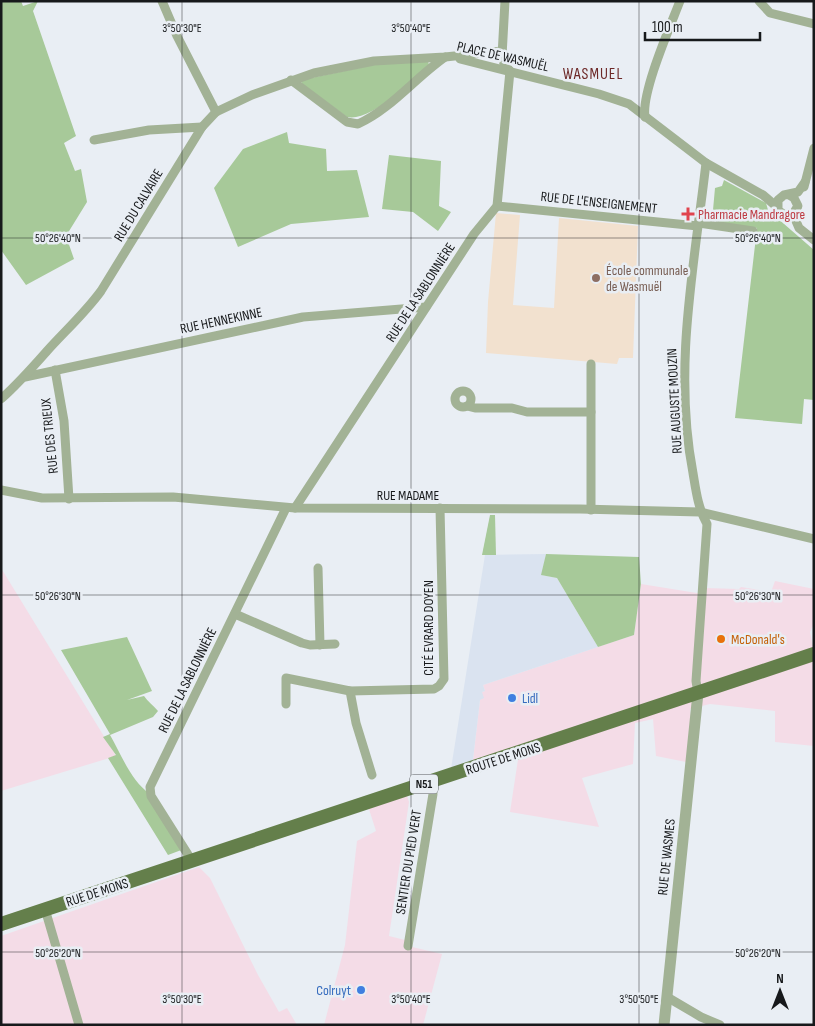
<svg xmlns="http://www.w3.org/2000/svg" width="815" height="1026" font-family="'Sofia Sans Condensed',sans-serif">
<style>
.commercial{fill:#f4dce7}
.built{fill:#dae3f0}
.education{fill:#f2e1cf}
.green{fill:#a7c999}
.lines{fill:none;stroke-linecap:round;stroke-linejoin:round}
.minor{stroke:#a2b295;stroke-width:9}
.tertiary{stroke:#a2b295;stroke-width:11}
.primary{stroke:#647f4b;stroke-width:14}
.ticks{fill:none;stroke:#17191b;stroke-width:1;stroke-opacity:0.45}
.health-dot{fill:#e0444e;stroke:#e9eef4;stroke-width:2}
.education-dot{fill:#8d6e63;stroke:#e9eef4;stroke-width:2}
.food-dot{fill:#e8710a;stroke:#e9eef4;stroke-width:2}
.shop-dot{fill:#3f7fe0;stroke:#e9eef4;stroke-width:2}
.labels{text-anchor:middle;stroke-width:5;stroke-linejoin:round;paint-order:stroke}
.shield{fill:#e9eef4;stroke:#56595c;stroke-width:1}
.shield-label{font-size:12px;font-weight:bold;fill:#17191b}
.street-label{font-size:14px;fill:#17191b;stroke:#e9eef4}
.health-label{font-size:14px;fill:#be3a42;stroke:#e9eef4;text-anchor:start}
.education-label{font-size:14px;fill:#785e54;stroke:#e9eef4;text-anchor:start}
.food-label{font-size:14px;fill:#c56008;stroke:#e9eef4;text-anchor:start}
.shop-label{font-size:14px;fill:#366cbe;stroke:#e9eef4;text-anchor:start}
.quarter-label{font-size:16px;letter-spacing:1px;fill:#6d2827;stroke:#e9eef4}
.ticks-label{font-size:12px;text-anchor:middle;fill:#17191b;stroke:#e9eef4;stroke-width:5;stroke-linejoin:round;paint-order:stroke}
</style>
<rect width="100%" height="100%" fill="#e9eef4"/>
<!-- commercial -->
<g class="commercial">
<path d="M1,568L116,756L1,791Z"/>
<path d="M775,581L814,589V623L810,632L814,652V746L775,742V711L710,704L690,709L691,719L686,762L656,756L653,719L635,723L633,764L582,778L599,827L510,812L519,753L472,768L480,700L482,692L485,691L483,685L634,635L641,584L703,594L704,588L739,589L741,587L771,592Z"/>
<path d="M405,790L409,802L389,936L409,941L412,947L442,954L423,1025H324L345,945L357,841L376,831L367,803Z"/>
<path d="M199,867L210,878L258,975L279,1012L287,1008L297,1025H1V936Z"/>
</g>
<!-- built -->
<path class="built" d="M546,554L542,575L557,578L598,647L483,685L485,691L482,692L484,698L480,700L472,768L450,775L485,555Z"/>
<!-- education -->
<path class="education" d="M496,213L520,215L513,305L554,308L559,218L638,226L633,358H619L617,364L486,353L488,302Z"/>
<!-- green -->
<g class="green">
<path d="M1,1H21L23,6L38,1L33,11L76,136L64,143L75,171L81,169L87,202L66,236L74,259L26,285L1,250Z"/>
<path d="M428,61L429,65C411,81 372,122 347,117L302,84L301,80L378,64Z"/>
<path d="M287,132L289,143L326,149L327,171L357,170L369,217L291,224L238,247L214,188L243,149Z"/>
<path d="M389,155L441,161L439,206L451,212L438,231L413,212L382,209Z"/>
<path d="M724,180L766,203L768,210L814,250V400L804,399L802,424L735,418L757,228L712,221L715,188L722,186Z"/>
<path d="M490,515H495L496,555H482Z"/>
<path d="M546,554L639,557L641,584L634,635L598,647L557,578L541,575Z"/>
<path d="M127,637L152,691L127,700L144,696C148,702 153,705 158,711L153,717L110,735C121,754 131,781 150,794L184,849L168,855L108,758L116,755L103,737L110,734L61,650Z"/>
</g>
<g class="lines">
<!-- minor -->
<g class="minor">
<path d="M162,1L177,36L216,112"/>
<path d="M505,1L502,56L504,64L510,71"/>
<path d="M759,1L770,13L814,24"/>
<path d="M460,59L599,94L629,104L706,163L763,195L777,207"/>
<path d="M291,80L347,122L358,124C391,109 415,78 445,57"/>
<path d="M645,117C641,93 670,27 680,1"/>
<path d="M94,140L149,130L202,127"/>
<path d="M804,187L814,148"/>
<path d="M789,195L794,198L798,206L793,214L786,216L778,210V200L784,195L798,192L805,182"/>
<path d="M497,206L698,226"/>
<path d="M793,214L799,228L814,240"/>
<path d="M699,223L753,231"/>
<path d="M591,364V510"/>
<path d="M55,370L64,421L69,499"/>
<path d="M25,377L303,317L426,307"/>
<circle cx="463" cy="399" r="8"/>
<path d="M1,399C18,384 32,368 47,351C65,331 85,313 101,291L202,127L216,112L252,95L314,73L374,61L445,57L502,51"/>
<path d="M467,406L475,408H512L527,412H591"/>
<path d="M1,490L42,498L173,497L295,508L580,509L700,512L814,539"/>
<path d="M295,508L474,234L497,206L510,71"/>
<path d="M318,568L320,645"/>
<path d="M235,614L302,643L310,645L335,644"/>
<path d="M350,691L356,723L372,775"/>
<path d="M698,693L696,681L707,524C698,508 696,491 693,473C673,369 694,267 706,163"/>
<path d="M286,704V678L350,691L434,689L439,686L444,679L440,508"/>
<path d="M192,861L151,796L150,787L286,508"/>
<path d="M45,909L79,1025"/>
<path d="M408,946L433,794L430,782"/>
<path d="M667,997L701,1017L720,1025"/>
</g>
<!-- tertiary -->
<path class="tertiary" d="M664,1025L698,693"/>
<!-- primary -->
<path class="primary" d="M1,924L814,654"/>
</g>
<!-- ticks -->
<path class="ticks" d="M182,1V1025M411,1V1025M639,1V1025M1,238H814M1,595H814M1,952H814"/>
<!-- markers -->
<path class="health-dot" d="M685.5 206.5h5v5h5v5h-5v5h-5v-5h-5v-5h5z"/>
<circle class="education-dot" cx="596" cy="278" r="5"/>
<circle class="food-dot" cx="721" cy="639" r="5"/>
<g class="shop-dot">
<circle cx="512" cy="698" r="5"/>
<circle cx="361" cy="990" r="5"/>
</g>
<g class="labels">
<!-- shield labels -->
<rect class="shield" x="410" y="774.5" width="28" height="19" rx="4"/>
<g class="shield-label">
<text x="424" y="788">N51</text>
</g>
<!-- street labels -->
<g class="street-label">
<text transform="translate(503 56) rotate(13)" y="5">PLACE DE WASMUËL</text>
<text transform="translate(599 202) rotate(6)" y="5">RUE DE L'ENSEIGNEMENT</text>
<text transform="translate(138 205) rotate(-59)" y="5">RUE DU CALVAIRE</text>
<text transform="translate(420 292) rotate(-57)" y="5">RUE DE LA SABLONNIÈRE</text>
<text transform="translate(221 320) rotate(-12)" y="5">RUE HENNEKINNE</text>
<text transform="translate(674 401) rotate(-93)" y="5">RUE AUGUSTE MOUZIN</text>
<text transform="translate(49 436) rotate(-96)" y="5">RUE DES TRIEUX</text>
<text x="408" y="500">RUE MADAME</text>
<text transform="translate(428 628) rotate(-90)" y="5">CITÉ EVRARD DOYEN</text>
<text transform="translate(187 680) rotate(-64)" y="5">RUE DE LA SABLONNIÈRE</text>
<text transform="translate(503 758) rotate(-18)" y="5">ROUTE DE MONS</text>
<text transform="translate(666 857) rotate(-84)" y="5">RUE DE WASMES</text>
<text transform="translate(408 862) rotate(-81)" y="5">SENTIER DU PIED VERT</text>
<text transform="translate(97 892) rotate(-18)" y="5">RUE DE MONS</text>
</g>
<!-- health labels -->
<g class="health-label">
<text x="698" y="219">Pharmacie Mandragore</text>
</g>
<!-- education labels -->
<g class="education-label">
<text x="606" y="275">École communale<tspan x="606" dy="16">de Wasmuël</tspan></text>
</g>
<!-- food labels -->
<g class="food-label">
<text x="731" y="644">McDonald's</text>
</g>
<!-- shop labels -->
<g class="shop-label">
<text x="522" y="703">Lidl</text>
<text x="351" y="995" text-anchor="end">Colruyt</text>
</g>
<!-- quarter labels -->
<g class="quarter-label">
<text x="593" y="79">WASMUEL</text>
</g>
</g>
<g class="ticks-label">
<text x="182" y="32">3°50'30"E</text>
<text x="411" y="32">3°50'40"E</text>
<text x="58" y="242">50°26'40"N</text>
<text x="758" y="242">50°26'40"N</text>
<text x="58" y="600">50°26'30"N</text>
<text x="758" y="600">50°26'30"N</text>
<text x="58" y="957">50°26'20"N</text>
<text x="758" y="957">50°26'20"N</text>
<text x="182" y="1003">3°50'30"E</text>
<text x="411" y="1003">3°50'40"E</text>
<text x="639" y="1003">3°50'50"E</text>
</g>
<!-- border -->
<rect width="815" height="1026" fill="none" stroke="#17191b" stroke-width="5"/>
<!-- north arrow -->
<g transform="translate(780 991)" stroke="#e9eef4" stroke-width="4" paint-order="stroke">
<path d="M0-4L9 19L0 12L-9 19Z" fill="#17191b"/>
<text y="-8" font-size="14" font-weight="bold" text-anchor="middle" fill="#17191b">N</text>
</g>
<!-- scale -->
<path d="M645 32v8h115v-8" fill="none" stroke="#17191b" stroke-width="2.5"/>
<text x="652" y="32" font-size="15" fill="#17191b" stroke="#e9eef4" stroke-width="4" paint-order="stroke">100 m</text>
</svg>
